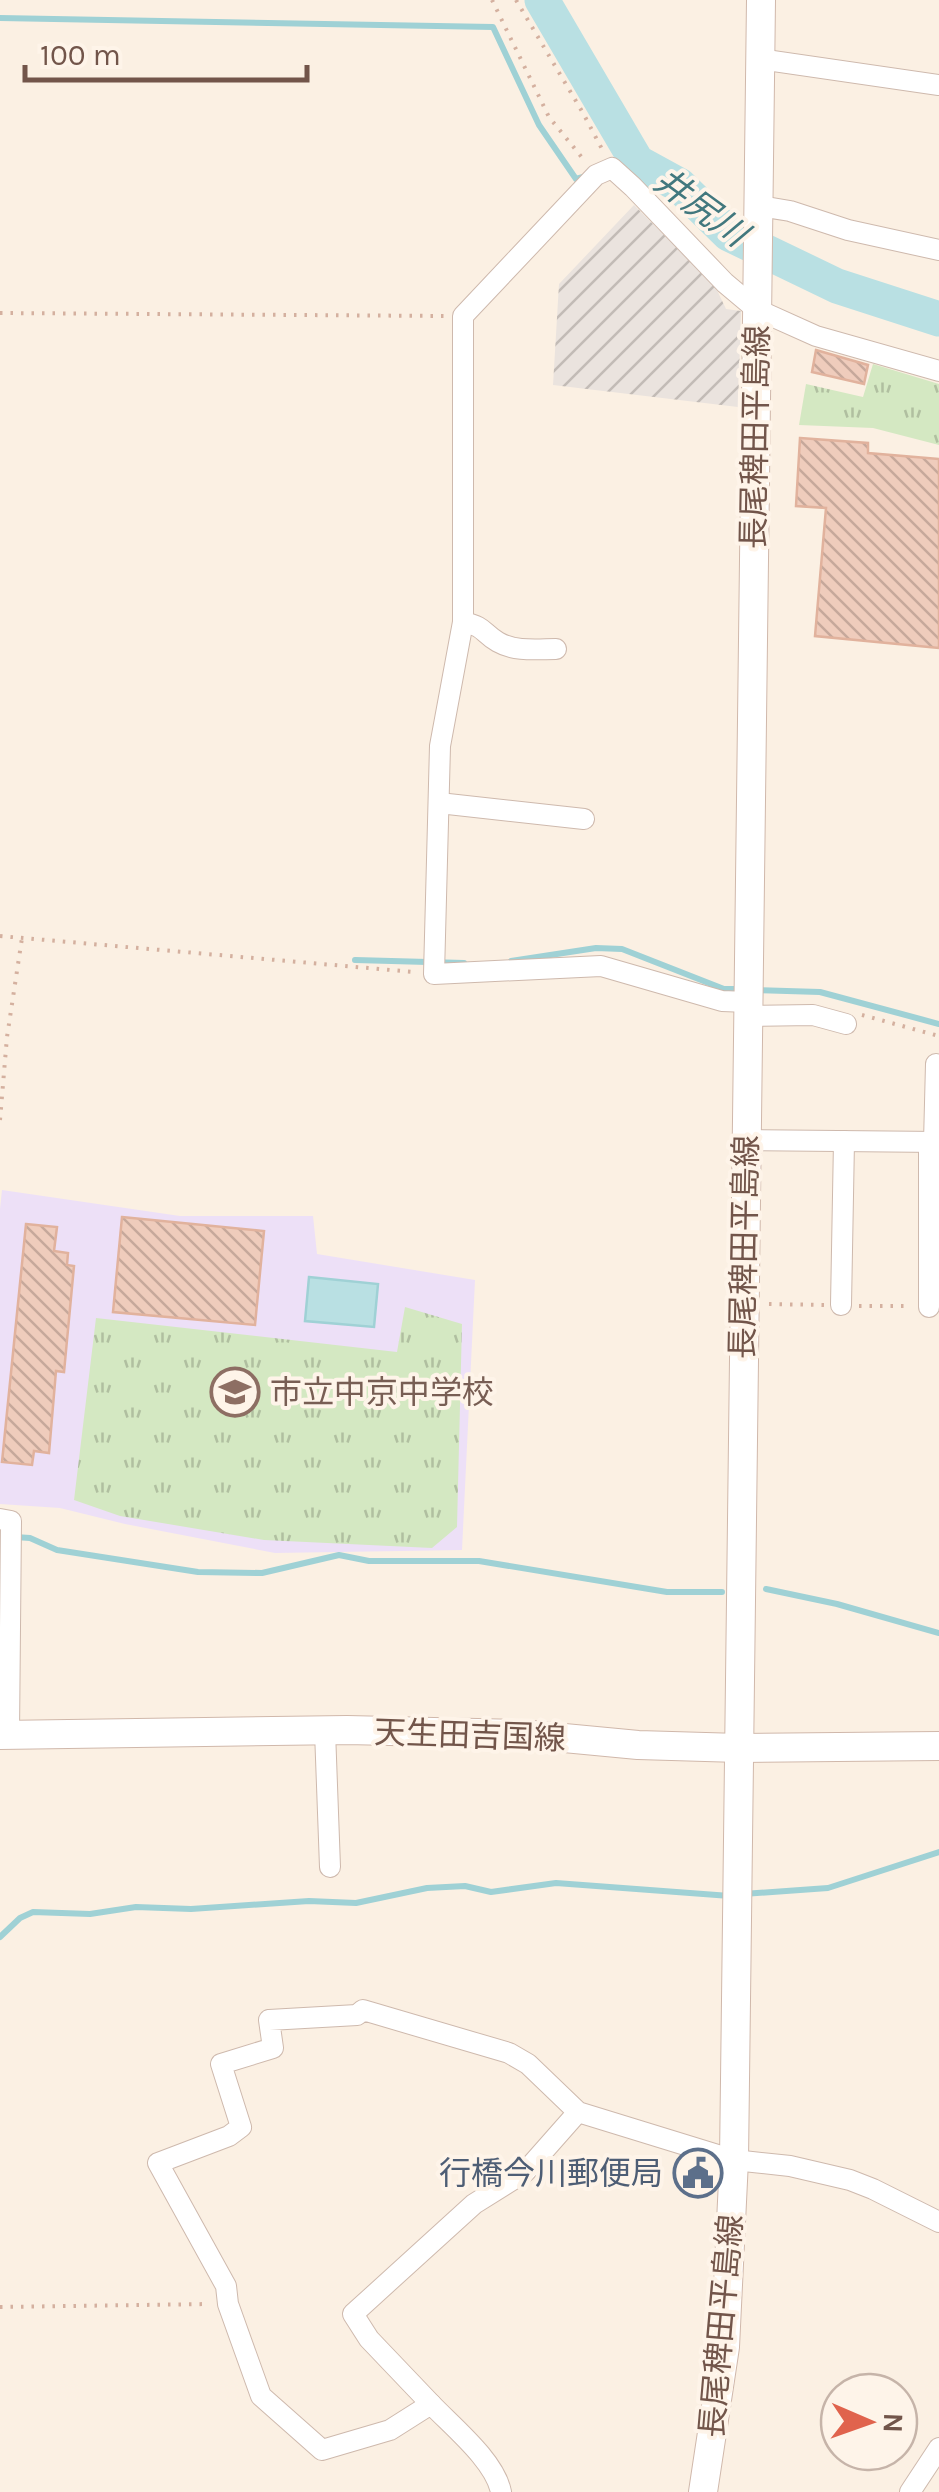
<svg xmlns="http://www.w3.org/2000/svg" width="939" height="2492" font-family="Karla,'Noto Sans JP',sans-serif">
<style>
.industrial{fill:url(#industrial-furrows)}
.education{fill:#ede0f7}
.park{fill:url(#park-tufts)}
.water{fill:#b9e0e3;stroke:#9fd1d5;stroke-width:2.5}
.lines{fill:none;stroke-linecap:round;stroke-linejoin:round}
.stream{stroke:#9fd1d5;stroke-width:6}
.river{stroke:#b9e0e3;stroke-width:35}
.building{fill:url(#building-back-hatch);stroke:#e1b29d;stroke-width:2.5}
.minor-casing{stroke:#ceb9ad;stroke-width:22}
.secondary-casing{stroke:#d0b8ab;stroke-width:30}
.path{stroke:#d4b09f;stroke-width:4;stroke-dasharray:2.5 8;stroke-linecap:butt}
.minor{stroke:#fff;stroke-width:20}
.secondary{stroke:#fff;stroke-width:28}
.labels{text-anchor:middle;stroke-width:8;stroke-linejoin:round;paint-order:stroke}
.street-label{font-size:32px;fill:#72554a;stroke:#fef4e9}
.education-label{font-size:32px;fill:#785e54;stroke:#fef4e9;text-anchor:start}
.service-label{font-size:32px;fill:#4e5e75;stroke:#fef4e9;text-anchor:end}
.water-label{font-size:35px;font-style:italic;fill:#42787e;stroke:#fef4e9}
</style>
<defs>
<pattern id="industrial-furrows" width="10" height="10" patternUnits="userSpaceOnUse" patternTransform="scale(2.5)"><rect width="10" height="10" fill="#eae3de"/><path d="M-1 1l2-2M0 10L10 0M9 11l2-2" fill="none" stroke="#c2bbb6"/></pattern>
<pattern id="park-tufts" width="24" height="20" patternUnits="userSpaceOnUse" patternTransform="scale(2.5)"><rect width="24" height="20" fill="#d4e8c2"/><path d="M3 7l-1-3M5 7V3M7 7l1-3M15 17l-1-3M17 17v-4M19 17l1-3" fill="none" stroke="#b0bfa0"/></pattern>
<pattern id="building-back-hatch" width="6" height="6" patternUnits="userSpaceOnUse" patternTransform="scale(2.5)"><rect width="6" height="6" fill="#efccbc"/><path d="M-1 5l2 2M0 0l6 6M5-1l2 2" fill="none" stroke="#c6a89b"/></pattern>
</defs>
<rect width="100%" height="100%" fill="#fbf0e3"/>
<!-- industrial -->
<path class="industrial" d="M634,205L715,286L726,309L741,311L738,407L553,385L559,284Z"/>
<!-- education -->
<path class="education" d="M2,1190L180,1216H313L317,1254L475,1280L462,1550L275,1553L125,1524L60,1508L0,1504V1209Z"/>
<!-- park -->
<g class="park">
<path d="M873,364L939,384V445L873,428L799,425L806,384L863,397Z"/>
<path d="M405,1307L462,1324L457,1527L432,1548L264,1540L120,1516L74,1500L96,1318L397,1352Z"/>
</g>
<!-- water -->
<path class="water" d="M309,1277L378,1284L374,1327L305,1321Z"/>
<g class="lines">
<!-- stream -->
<g class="stream">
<path d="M0,18L493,27L539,125L576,179L583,177"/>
<path d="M619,167L637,162"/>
<path d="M355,960L464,963"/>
<path d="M511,961L596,948L622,949L724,989H740"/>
<path d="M758,990L820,992L939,1024"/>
<path d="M0,1536L30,1538L57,1550L198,1572L262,1573L339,1555L369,1561H479L667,1592H722"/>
<path d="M766,1589L837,1604L939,1633"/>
<path d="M743,1894L828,1888L939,1852"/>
<path d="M0,1937L20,1918L33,1912L90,1914L136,1907L191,1909L309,1901L356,1903L427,1888L465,1886L491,1892L556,1883L730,1896"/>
</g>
<!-- river -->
<path class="river" d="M542,0L637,162L679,185L729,234L837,286L939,319"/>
</g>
<!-- building -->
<g class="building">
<path d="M816,350L868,365L864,384L812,372Z"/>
<path d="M800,438L868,443V453L939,459V648L815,636L826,508L796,506Z"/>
<path d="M122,1217L264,1231L255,1325L113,1312Z"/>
<path d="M26,1224L57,1227L54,1251L68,1253L67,1265L74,1266L64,1372L56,1371L49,1453L34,1451L32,1465L2,1462Z"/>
</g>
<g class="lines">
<!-- minor casing -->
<g class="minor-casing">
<g id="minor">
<path d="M759,59L939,85"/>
<path d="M759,206L790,211L848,230L939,250"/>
<path d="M463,622C486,627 481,632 498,642C515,652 538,649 556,649"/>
<path d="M439,803L584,819"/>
<path d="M748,1002L722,1001L601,966L434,974L440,746L463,622V316L596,175L612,168L633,187L725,283L756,309L816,336L939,371"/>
<path d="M748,1016L813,1015L846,1024"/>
<path d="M746,1140L939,1142"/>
<path d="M934,1142L936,1064"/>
<path d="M841,1305L844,1141"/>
<path d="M929,1307V1142"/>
<path d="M0,1519L11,1521L9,1735"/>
<path d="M325,1731L330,1867"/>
<path d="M431,2404L369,2339L353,2314L474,2204L525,2172L578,2112"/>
<path d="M501,2492C495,2461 453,2427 431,2404L390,2430L322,2450L261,2396L228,2304L226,2286L158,2163L229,2136L241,2127L221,2064L273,2048L269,2020L357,2015L363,2010L509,2053L528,2064L578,2112L734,2160L790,2166L850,2180L873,2189L939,2222"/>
<path d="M910,2492L939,2448"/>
</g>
</g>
<!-- secondary casing -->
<g class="secondary-casing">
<g id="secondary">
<path d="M0,1735L347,1730L522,1734L638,1745L739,1748L939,1746"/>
<path d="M703,2492L725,2347L734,2160L761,0"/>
</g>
</g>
<!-- path -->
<g class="path">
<path d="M492,0L549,117L584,160"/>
<path d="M516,0L583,113L603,151"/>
<path d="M0,313L445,316"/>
<path d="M0,936L414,972"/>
<path d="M862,1015L939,1036"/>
<path d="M0,1120L7,1037L22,938"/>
<path d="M769,1304L824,1305"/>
<path d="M859,1306H909"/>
<path d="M0,2307L209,2304"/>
</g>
<!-- minor -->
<use href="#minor" class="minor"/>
<!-- secondary -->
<use href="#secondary" class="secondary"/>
</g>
<!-- icons -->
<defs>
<g id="school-ring" transform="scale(2.5)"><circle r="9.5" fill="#fef4e9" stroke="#8d6e63" stroke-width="1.5"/><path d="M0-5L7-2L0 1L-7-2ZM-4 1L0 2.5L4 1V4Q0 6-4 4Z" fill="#8d6e63"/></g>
<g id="civic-ring" transform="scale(2.5)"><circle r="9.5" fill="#fef4e9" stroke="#5c6f8a" stroke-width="1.5"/><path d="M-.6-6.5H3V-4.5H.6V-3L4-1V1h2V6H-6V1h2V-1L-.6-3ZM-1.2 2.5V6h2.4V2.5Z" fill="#5c6f8a"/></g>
</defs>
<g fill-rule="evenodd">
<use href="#school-ring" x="235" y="1392"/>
<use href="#civic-ring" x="698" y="2173"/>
</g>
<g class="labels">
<!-- street labels -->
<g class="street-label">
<text transform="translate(755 437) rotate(-89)" y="11">長尾稗田平島線</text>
<text transform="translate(744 1247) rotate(-89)" y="11">長尾稗田平島線</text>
<text transform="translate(470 1735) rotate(2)" y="11">天生田吉国線</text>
<text transform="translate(721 2326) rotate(-85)" y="11">長尾稗田平島線</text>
</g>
<!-- education labels -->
<g class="education-label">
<text x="270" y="1403">市立中京中学校</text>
</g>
<!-- service labels -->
<g class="service-label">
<text x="663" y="2184">行橋今川郵便局</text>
</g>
<!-- water labels -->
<g class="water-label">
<text transform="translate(701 207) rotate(36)" y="12">井尻川</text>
</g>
</g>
<!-- north arrow -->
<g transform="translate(869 2422) rotate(92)"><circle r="48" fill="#fef4e9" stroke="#c6b4a9" stroke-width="2.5"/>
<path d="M0-8L18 38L0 25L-18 38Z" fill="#e0634d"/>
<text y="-15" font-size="28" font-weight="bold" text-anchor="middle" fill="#72554a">N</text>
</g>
<!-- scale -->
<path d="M25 65v15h282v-15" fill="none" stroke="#72554a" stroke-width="5"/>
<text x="40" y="65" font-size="30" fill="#72554a" stroke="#fef4e9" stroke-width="8" paint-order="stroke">100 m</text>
</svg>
